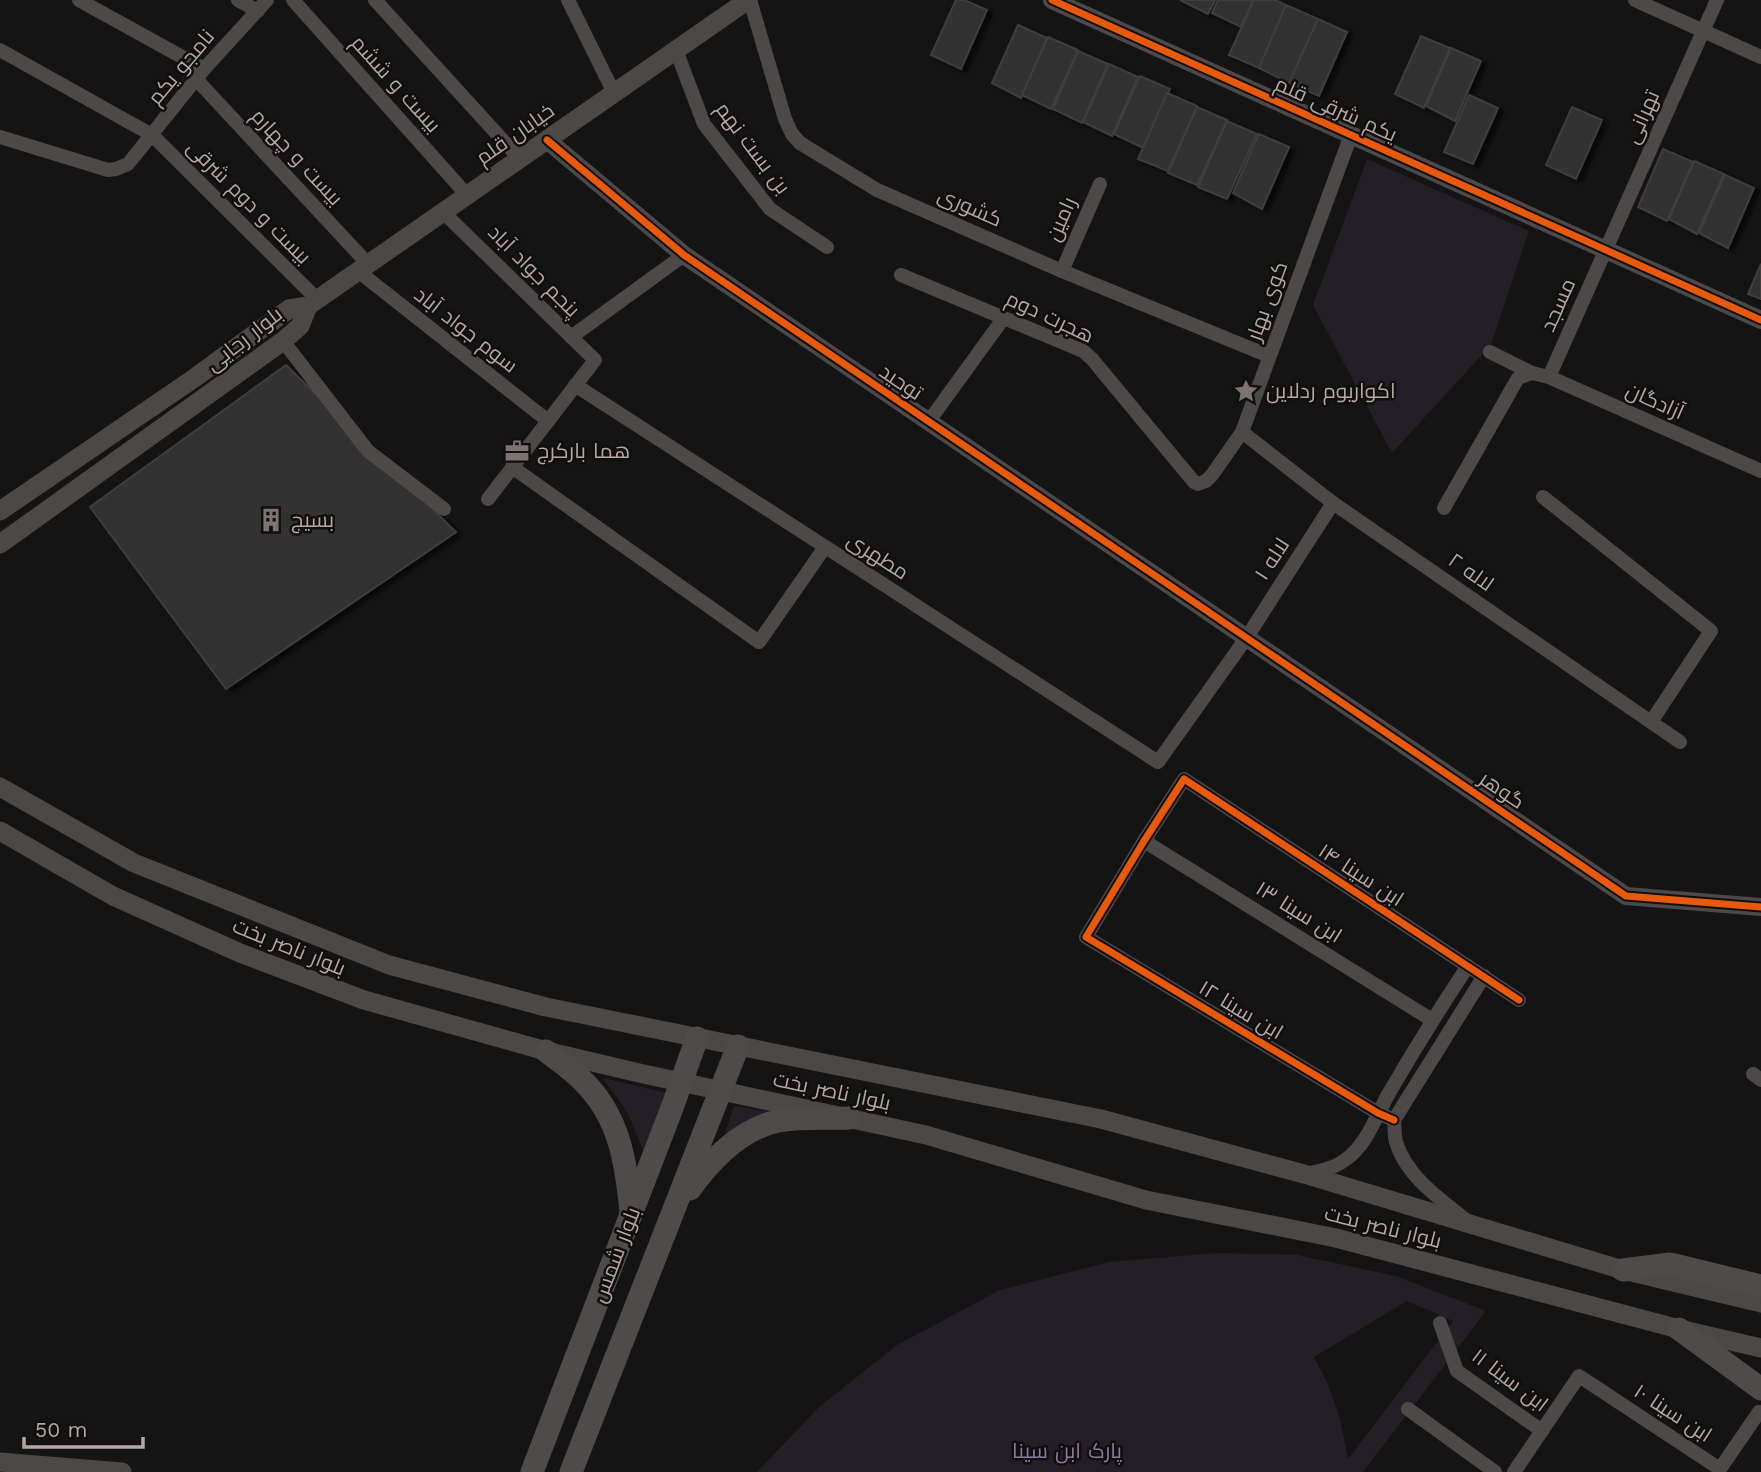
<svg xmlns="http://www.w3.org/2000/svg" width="1761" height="1472" font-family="'Work Sans',Cairo,sans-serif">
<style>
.green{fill:#241f27;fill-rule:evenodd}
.building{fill:#323030;stroke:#403d3c;stroke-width:2;filter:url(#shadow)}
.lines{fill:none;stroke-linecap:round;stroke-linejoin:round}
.minor{stroke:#4d4948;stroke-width:14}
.tertiary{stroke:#4d4948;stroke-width:18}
.secondary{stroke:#4c4846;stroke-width:19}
.primary{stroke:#4f4b4b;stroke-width:23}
.cycleway-casing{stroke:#100f0e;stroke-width:11}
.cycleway{stroke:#e8590c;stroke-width:7}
.labels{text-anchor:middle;stroke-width:5;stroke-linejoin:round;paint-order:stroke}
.street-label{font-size:21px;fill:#b6a6a4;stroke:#100f0e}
.poi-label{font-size:21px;fill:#b6a6a4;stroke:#100f0e;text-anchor:start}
.park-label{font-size:21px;fill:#8d79a3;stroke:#100f0e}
</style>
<defs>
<filter id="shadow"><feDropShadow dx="5.5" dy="3" stdDeviation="2" flood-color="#0009"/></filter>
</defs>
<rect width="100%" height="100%" fill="#141414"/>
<!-- green -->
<g class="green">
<path d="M1367,159L1529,231L1491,345L1392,453L1313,305Z"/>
<path d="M603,1078L668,1093L643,1150L627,1112Z"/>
<path d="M734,1106L781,1114L722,1143Z"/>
<path d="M1217,1253L1297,1255L1396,1276L1486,1311L1363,1472H757L819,1407L897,1345L1000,1290L1109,1262ZM1407,1301L1453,1321L1348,1459L1340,1419L1328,1384L1314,1357Z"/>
</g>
<!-- building -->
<g class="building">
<path d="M956,0H964L987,10L961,69L931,55Z"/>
<path d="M1180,0H1215L1208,14Z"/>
<path d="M1218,0H1253L1241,27L1212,13Z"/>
<path d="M1254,0H1275L1286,5L1259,68L1229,55Z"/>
<path d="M1286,5L1318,19L1289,83L1259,68Z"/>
<path d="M1318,19L1347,32L1319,96L1289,83Z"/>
<path d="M1018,25L1047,38L1021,98L992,83Z"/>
<path d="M1421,36L1450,48L1424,108L1395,94Z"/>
<path d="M1048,37L1078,50L1051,109L1022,95Z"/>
<path d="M1451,48L1481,61L1455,121L1426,106Z"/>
<path d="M1078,51L1108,64L1082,123L1053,109Z"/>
<path d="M1109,64L1138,77L1112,136L1083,122Z"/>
<path d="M1140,76L1170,89L1143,148L1114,134Z"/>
<path d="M1167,93L1197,106L1168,171L1138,159Z"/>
<path d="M1469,95L1498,108L1473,164L1444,152Z"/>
<path d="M1197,107L1227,120L1197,185L1168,173Z"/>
<path d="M1572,107L1602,120L1576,179L1546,165Z"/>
<path d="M1227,121L1257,134L1227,199L1198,187Z"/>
<path d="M1259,134L1289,147L1262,209L1233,193Z"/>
<path d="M1663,149L1693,162L1667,221L1638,207Z"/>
<path d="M1694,161L1724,174L1697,234L1669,219Z"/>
<path d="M1725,175L1754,188L1728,248L1699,233Z"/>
<path d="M1761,264V299L1748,294Z"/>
<path d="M286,365L456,532L226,689L90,507Z"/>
</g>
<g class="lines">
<!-- minor -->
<g class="minor">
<path d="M79,0L204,69"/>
<path d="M238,0L258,11"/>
<path d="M293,0L467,195"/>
<path d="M375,0L520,159"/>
<path d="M568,0L614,93"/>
<path d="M750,0L785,119L792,134L800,143L877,190L1062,271L1269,356"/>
<path d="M1635,0L1761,57"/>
<path d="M0,50L152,135L317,299"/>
<path d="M676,50L704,124L770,209L827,247"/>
<path d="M196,79L368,264"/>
<path d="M0,137L108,170L116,169L128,164L204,69L267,0"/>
<path d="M443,212L595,360L488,499"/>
<path d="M358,271L548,421"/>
<path d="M1062,271L1100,184"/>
<path d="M901,275L1083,351L1092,359L1194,482L1198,484L1206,481L1212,475L1242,432L1351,135"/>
<path d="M571,337L684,255"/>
<path d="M283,341L368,451L444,509"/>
<path d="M1490,352L1532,373"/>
<path d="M1549,377L1717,0"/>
<path d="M575,385L1158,762L1247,637L1333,503"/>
<path d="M929,421L1003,319"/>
<path d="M1242,432L1333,503L1680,742"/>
<path d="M512,467L759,642L825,547"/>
<path d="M1543,497L1711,631L1651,722"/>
<path d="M1444,508L1518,378L1532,373L1549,377L1761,471"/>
<path d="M1144,841L1432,1020"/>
<path d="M1753,1074L1761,1080"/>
<path d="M1394,1120L1378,1113L1086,937L1144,841L1184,779L1519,1000"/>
<path d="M1305,1174C1320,1171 1333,1169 1345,1160C1367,1145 1376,1116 1389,1093C1414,1050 1440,1008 1468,966"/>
<path d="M1466,1220C1440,1199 1406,1176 1396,1142C1394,1135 1395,1127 1394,1120L1484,976"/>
<path d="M1440,1323L1457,1371L1542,1431"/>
<path d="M1408,1409L1495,1472"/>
<path d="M1514,1472L1579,1376L1720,1469L1759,1412"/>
</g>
<!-- tertiary -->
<g class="tertiary">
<path d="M1052,0L1761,320"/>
<path d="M547,140L684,255L1626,896L1761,907"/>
</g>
<!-- secondary -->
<g class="secondary">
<path d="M0,511L193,379L289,309L308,306L748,0"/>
<path d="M0,544L283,341L300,326L308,306"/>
<path d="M0,787L134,863L389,965L546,1007L1101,1119L1304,1174L1623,1270L1761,1303"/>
<path d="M0,831L113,896L240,953L364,1000L546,1051L639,1073L926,1135L1146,1200L1336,1238L1679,1329L1761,1348"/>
<path d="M0,1462L122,1472"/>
</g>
<!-- primary -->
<g class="primary">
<path d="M546,1051C559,1061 573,1070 584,1082C620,1118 626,1163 631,1211"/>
<path d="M690,1189C711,1160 741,1129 778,1121C800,1117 826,1119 849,1118"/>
<path d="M1623,1270L1670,1264L1761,1286"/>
<path d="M1679,1329L1761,1389"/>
<path d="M532,1472L672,1108L697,1038"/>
<path d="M571,1472L738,1046"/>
</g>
<!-- cycleway casing -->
<g class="cycleway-casing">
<g id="cycleway">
<path d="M1052,0L1761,320"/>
<path d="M547,140L684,255L1626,896L1761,907"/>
<path d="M1394,1120L1378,1113L1086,937L1144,841L1184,779L1519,1000"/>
</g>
</g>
<!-- cycleway -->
<use href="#cycleway" class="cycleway"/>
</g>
<!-- icons -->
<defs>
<g id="sight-bare" transform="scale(1.89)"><path d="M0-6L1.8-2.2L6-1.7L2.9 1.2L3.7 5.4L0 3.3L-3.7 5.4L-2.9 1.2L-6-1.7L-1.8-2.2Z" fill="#7d7372" stroke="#100f0e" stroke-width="2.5" paint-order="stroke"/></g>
<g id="office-bare" transform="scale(1.89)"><path d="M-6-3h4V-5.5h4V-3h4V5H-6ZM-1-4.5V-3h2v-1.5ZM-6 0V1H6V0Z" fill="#7d7372" stroke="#100f0e" stroke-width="2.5" paint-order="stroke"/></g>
<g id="building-bare" transform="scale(1.89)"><path d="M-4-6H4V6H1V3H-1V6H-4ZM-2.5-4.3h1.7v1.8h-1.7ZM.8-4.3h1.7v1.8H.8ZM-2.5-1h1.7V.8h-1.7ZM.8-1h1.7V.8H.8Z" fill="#7d7372" stroke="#100f0e" stroke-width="2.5" paint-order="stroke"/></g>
</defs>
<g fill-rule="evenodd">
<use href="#sight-bare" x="1246" y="391"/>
<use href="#office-bare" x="517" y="451"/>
<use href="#building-bare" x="271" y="520"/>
</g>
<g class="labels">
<!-- street labels -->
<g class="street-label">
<text transform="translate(181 67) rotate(-50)" y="7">نامجو یکم</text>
<text transform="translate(396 84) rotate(48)" y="7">بیست و ششم</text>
<text transform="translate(1336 109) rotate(24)" y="7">یکم شرقی قلم</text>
<text transform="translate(1642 117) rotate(-66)" y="7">تهرانی</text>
<text transform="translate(515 134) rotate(-35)" y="7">خیابان قلم</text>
<text transform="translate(753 148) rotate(53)" y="7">بن بست نهم</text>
<text transform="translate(297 157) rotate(47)" y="7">بیست و چهارم</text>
<text transform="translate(249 202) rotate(45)" y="7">بیست و دوم شرقی</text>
<text transform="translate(970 207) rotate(24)" y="7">کشوری</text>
<text transform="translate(1061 219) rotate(-66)" y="7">رامین</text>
<text transform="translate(534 271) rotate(45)" y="7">پنجم جواد آباد</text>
<text transform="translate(1267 301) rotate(-70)" y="7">کوی بهار</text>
<text transform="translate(1558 305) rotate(-66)" y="7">مسجد</text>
<text transform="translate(1050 317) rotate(25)" y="7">هجرت دوم</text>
<text transform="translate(466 330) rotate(38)" y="7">سوم جواد آباد</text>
<text transform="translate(244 339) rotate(-38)" y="7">بلوار رجایی</text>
<text transform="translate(901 382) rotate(34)" y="7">توحید</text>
<text transform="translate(1655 401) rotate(24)" y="7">آزادگان</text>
<text transform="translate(878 556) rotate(33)" y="7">مطهری</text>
<text transform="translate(1272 559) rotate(-57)" y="7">لاله ۱</text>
<text transform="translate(1471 572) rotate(35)" y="7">لاله ۲</text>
<text transform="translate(1502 790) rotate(34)" y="7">گوهر</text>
<text transform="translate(1361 875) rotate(33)" y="7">ابن سینا ۱۴</text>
<text transform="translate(1299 912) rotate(32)" y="7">ابن سینا ۱۳</text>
<text transform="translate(289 947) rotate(22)" y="7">بلوار ناصر بخت</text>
<text transform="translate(1241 1010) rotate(31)" y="7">ابن سینا ۱۲</text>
<text transform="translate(832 1091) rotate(12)" y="7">بلوار ناصر بخت</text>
<text transform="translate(1383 1227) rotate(14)" y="7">بلوار ناصر بخت</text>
<text transform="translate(616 1255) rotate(-69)" y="7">بلوار شمس</text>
<text transform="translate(1510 1380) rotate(37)" y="7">ابن سینا ۱۱</text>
<text transform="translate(1673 1413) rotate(33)" y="7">ابن سینا ۱۰</text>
</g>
<!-- poi labels -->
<g class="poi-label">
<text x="1266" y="398">اکواریوم ردلاین</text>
<text x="537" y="458">هما بارکرج</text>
<text x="291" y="527">بسیج</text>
</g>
<!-- park labels -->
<g class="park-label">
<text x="1067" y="1458">پارک ابن سینا</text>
</g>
</g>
<!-- scale -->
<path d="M24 1437v10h119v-10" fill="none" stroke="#b6a6a4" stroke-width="3.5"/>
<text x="35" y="1437" font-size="21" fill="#b6a6a4" stroke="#100f0e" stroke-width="5" paint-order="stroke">50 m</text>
</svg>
